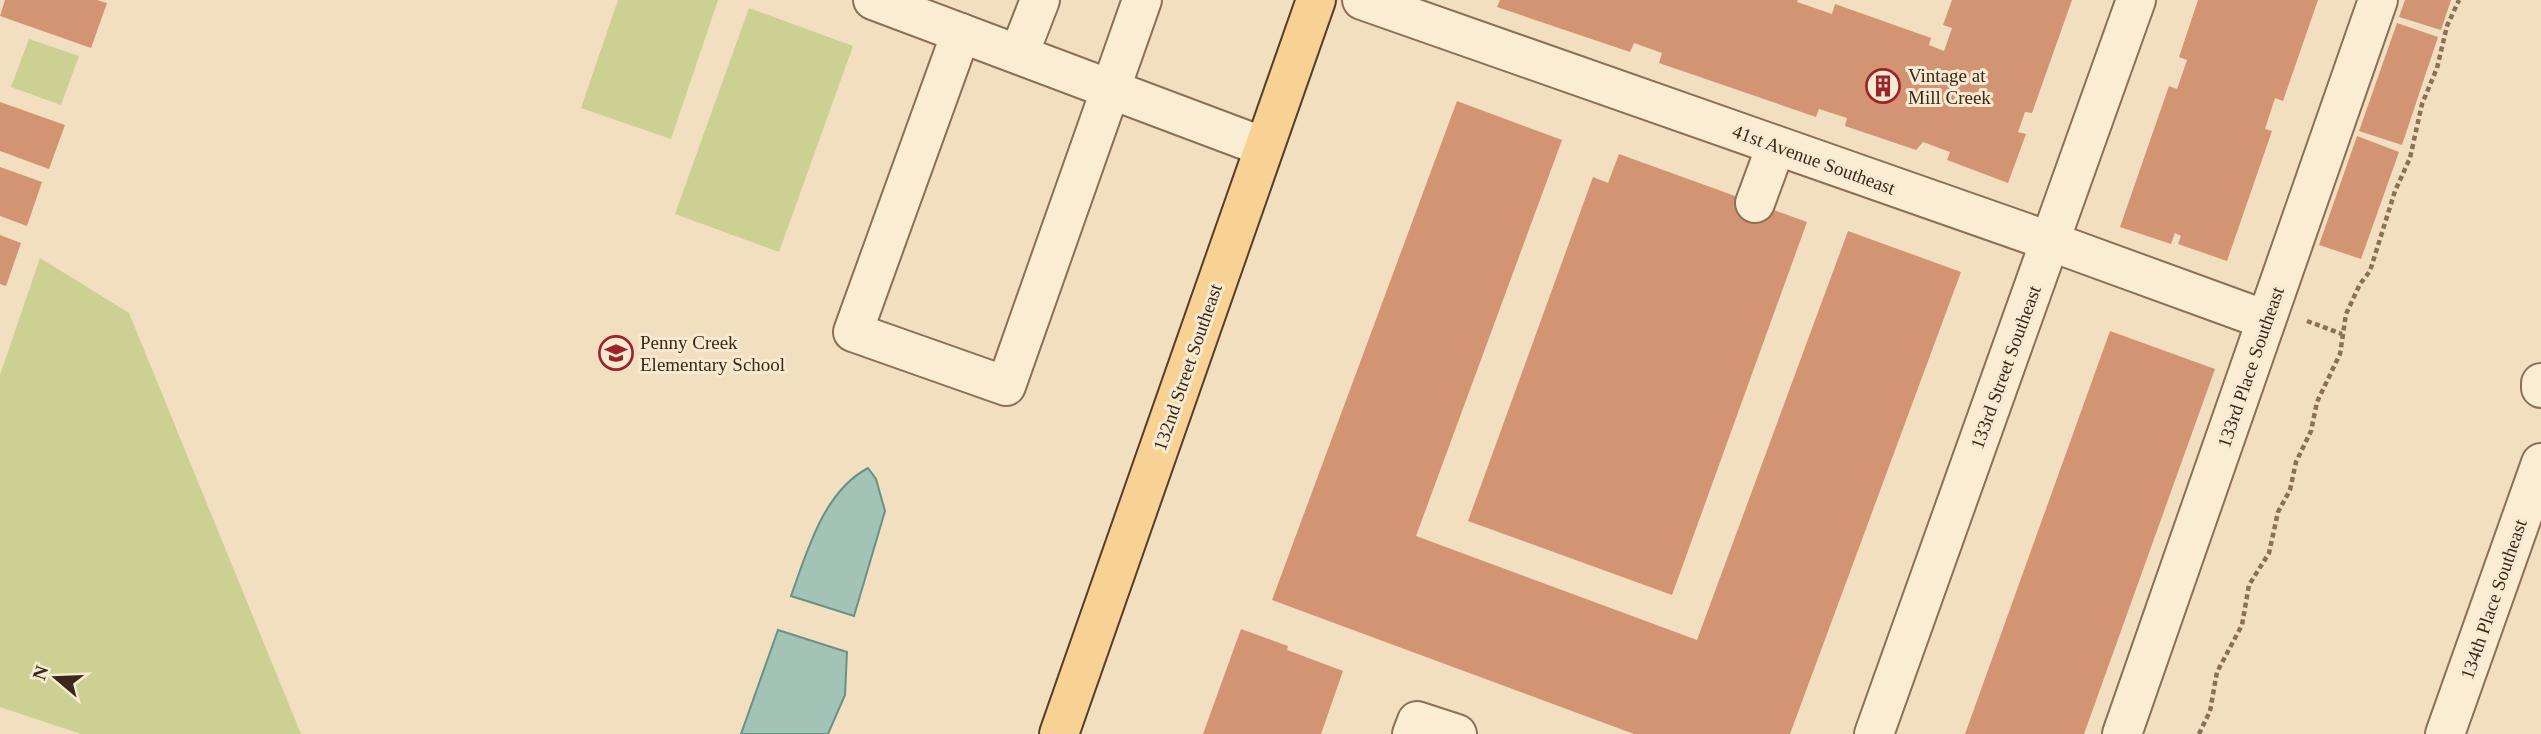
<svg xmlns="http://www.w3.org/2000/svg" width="2541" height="734" font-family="'Times New Roman',serif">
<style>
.green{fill:#ccd093}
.water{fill:#a3c3b7;stroke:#699185;stroke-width:2}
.building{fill:#d29473}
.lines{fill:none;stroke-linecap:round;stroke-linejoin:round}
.minor-casing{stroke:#8b6f56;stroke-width:42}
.major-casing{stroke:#583d2b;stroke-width:42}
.path{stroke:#8b6f56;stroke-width:4.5;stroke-dasharray:5 3.5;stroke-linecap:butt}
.minor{stroke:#fbedd3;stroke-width:38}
.major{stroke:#f7d294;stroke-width:38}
.labels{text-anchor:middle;stroke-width:6;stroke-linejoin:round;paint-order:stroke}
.poi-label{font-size:19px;fill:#3a281c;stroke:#f8ead0;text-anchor:start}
.street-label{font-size:19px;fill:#3a281c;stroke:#f8ead0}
</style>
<rect width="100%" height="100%" fill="#f1dfc0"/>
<!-- green -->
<g class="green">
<path d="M618,0H718L671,139L581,108Z"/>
<path d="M749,8L853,46L779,252L675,214Z"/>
<path d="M29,39L79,56L61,105L11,87Z"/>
<path d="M40,258L129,313L301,734H81L0,707V375Z"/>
</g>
<!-- water -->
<g class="water">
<path d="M868,468L876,479L885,511L854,616L791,596C807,552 823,492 868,468Z"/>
<path d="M778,630L847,652L845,695L828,734H741Z"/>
</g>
<!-- building -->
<g class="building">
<path d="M5,0H97L107,3L91,48L0,16Z"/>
<path d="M1500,0H1798L1797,2L1832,14L1835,4L1931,38L1929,45L1944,51L1952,28L1943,25L1952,0H2072L2032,113L2025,112L2018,132L2026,134L2008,183L1947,160L1950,152L1923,142L1916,150L1845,126L1847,118L1819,109L1816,117L1659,63L1662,53L1634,43L1630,52L1497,7Z"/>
<path d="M2198,0H2318L2283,101L2275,98L2265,129L2272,131L2227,261L2178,244L2181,236L2175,233L2171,244L2120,227L2169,86L2177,89L2187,60L2179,57Z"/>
<path d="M2405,0H2451L2441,30L2399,17Z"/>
<path d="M2397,23L2438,37L2402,145L2359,131Z"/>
<path d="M1457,101L1562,140L1416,536L1697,640L1848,231L1961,272L1790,734H1634L1272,600Z"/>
<path d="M0,102L65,125L49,169L0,151Z"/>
<path d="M2357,136L2399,152L2361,259L2319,245Z"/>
<path d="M1619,154L1807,222L1672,595L1468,521L1593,177L1608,183Z"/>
<path d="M0,167L42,182L27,226L0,216Z"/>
<path d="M0,235L21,243L6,286L0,284Z"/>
<path d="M2110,331L2215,369L2084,734H1965Z"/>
<path d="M1241,629L1288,646L1287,650L1343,671L1321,734H1203Z"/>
</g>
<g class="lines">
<!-- minor casing -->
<g class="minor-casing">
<g id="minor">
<path d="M873,0L1264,147"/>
<path d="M1362,0L2049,241L2266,320"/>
<path d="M961,33L853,332L1006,386L1142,0"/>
<path d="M1019,54L1040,0"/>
<path d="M1755,203L1776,146"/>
<path d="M2541,383V388"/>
<path d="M1412,734L1417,721L1457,734"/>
<path d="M1874,734L2136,0"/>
<path d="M2122,734L2378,0"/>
<path d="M2445,734L2541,463"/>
</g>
</g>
<!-- major casing -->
<g class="major-casing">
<path id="major" d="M1059,734L1316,0"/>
</g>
<!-- path -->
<g class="path">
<path d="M2307,321L2342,334"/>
<path d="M2199,734L2210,711L2217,672L2242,625L2249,585L2269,553L2278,512L2290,490L2296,462L2311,431L2317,402L2340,354L2346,314L2360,284L2370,271L2395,191L2410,158L2422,104L2437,68L2447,26L2459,0"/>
</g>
<!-- minor -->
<use href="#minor" class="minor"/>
<!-- major -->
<use href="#major" class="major"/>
</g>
<!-- icons -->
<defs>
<g id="building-ring" transform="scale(1.75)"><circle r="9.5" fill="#f8ead0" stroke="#9e222b" stroke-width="1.5"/><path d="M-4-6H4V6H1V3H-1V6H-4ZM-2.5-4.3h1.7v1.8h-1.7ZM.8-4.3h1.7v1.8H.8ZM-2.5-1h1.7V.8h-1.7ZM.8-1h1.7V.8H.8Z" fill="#9e222b"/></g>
<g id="school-ring" transform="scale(1.75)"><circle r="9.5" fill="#f8ead0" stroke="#9e222b" stroke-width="1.5"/><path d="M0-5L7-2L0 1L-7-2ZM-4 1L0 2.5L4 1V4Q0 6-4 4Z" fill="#9e222b"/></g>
</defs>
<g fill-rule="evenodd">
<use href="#building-ring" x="1883" y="86"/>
<use href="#school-ring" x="616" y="353"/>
</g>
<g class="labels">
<!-- poi labels -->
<g class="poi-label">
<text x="1908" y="82">Vintage at<tspan x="1908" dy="22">Mill Creek</tspan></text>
<text x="640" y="349">Penny Creek<tspan x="640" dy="22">Elementary School</tspan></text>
</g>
<!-- street labels -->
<g class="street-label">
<text transform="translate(1814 159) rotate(20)" y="7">41st Avenue Southeast</text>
<text transform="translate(1187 367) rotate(-71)" y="7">132nd Street Southeast</text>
<text transform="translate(2005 367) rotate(-70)" y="7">133rd Street Southeast</text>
<text transform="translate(2250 367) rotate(-71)" y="7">133rd Place Southeast</text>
<text transform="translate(2493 599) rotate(-71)" y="7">134th Place Southeast</text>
</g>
</g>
<!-- north arrow -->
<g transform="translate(56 678) rotate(289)" stroke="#f8ead0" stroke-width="5" paint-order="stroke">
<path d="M0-5L12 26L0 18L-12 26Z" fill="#3a281c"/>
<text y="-10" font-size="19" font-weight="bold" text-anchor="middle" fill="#3a281c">N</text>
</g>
</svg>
